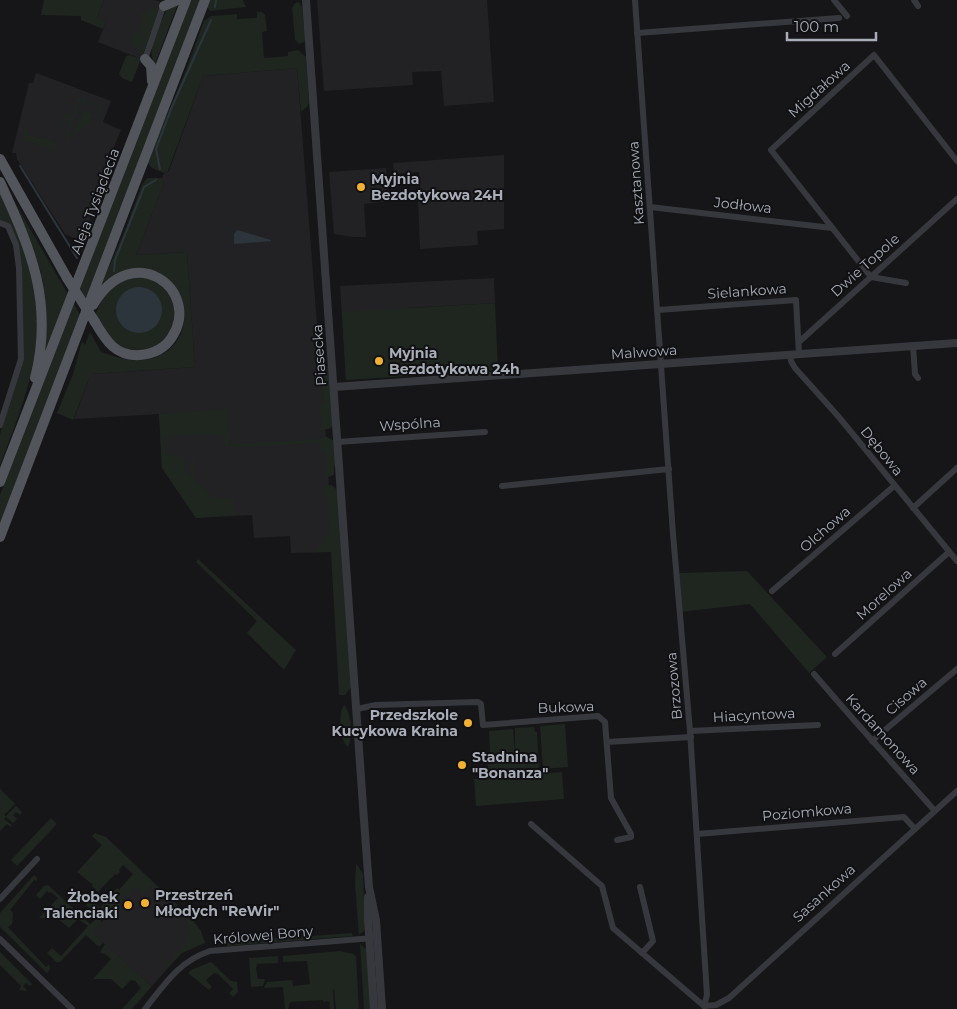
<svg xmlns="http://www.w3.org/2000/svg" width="957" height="1009" font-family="Montserrat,sans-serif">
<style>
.built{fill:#222225}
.green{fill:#1e261f}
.water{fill:#2c353c}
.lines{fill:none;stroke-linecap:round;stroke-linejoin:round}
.stream{stroke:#2c353c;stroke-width:2}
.minor{stroke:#37383d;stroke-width:6}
.tertiary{stroke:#37383d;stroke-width:8}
.primary{stroke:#53555c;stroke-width:10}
.primary-bridge{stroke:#53555c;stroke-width:10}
.poi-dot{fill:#f2b134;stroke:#111113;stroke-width:2}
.labels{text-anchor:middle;stroke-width:4;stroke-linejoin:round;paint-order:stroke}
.street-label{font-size:14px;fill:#a8adb8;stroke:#111113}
.poi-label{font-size:14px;font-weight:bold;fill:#a8adb8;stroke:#111113;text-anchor:start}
</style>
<rect width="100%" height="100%" fill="#161618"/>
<!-- built -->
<g class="built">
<path d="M104,0H154L161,2L141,59L98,42L106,22L97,19Z"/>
<path d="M317,0H487L494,102L444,106L441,71L412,72L413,85L324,91Z"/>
<path d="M297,68L326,439L330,503L331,552L291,553L290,536L254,538L252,515L196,518L162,468L159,414L74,419L91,374L195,367L187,252L136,255L164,183L162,178L164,173L169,171L203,76Z"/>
<path d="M36,73L111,101L103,122L121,130L105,168L106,179L81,241L65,234L17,159L16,153H12L29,83H33Z"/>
<path d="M504,155V229L477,231L478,245L420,249L418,200L421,199L419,172L394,174L393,163Z"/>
<path d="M386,168L388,201L364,204L366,237H353L334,234L329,172Z"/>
<path d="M494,278L495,303L407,308L413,375L346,380L340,286Z"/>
<path d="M143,876L201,931L152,986L92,933Z"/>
</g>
<!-- green -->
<g class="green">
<path d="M44,0H104L97,18L106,22L103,29L81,20V16L41,15Z"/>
<path d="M190,0H201L86,299L79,287Z"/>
<path d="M209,0H243L246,7L210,11L207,7Z"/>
<path d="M299,2L302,7L305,39L304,42L299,44L295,40L292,8L295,3Z"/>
<path d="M177,5V6L155,64C145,51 160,23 167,10Z"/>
<path d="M152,8H160L143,55L131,41L132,35L138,32L143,19L141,16L142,13Z"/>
<path d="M257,12H262L265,15L267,31L262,32L264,58L288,56V52L298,50L306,57L309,103L307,107L301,112L297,68L203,76L168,171L164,173L152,168L148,163L149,157L187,68L204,21L211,16L237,14V19L257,18Z"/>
<path d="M130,55L141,59L132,82L122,78L119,74L126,56Z"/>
<path d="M77,97L82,99L80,102H77L75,108L78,109L69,130L71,131L70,134L72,135L82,111L97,116C105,107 94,104 86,102L85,106L81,105L83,99C93,102 112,108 96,119L93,116L90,119L92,122L69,139L65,140L68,131L66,130L69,122L63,120L60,128L58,126L65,113L73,116L75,109L72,107L74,106Z"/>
<path d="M26,128L30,135L40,139L43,137L58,143L54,150L22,140Z"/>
<path d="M147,178H162L164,183L136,255L187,252L195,367L91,374L73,420L57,413L73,374L82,341L85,345L90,332L101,352C114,356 129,362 143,360C218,351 183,228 102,283L124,233L142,185Z"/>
<path d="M7,189L69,296L43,360C44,341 46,321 45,302C43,261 24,225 7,189Z"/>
<path d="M0,191C14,221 29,251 35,284C37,291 36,299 37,307C40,367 20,411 0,466V435L2,425L22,359L14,235L0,220Z"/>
<path d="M143,277C152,280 160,283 166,291C183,310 172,343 148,350C144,351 139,350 136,350C127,350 118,347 111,341C105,334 100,323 95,315L103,297L121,280Z"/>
<path d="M495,303L498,370L346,380L342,312Z"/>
<path d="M74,304L80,315L0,528V495Z"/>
<path d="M325,364L328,367V369L333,423L331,428L321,431L319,404L323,403L320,365Z"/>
<path d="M228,409L230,445L320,439L321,437H327L334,441L336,466L334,467V474L330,477L324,476L323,474H326L325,450H320V443L225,447L223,437L220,434L167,436L164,440L166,454L181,456L184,459L185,471L191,476L190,461H194L195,480L216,499L233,498V515L196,518L162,468L159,414Z"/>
<path d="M332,485L338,491L351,687L345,695H339L331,552H315V548C321,547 325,544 325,537H329L327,494H322L325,486Z"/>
<path d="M198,559L296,650L284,670L247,633L257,621L196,562Z"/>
<path d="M747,571L827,657L809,673L750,604L680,612L677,577L680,573Z"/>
<path d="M344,705C352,713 353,738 348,747C339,741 338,713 344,705Z"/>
<path d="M565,724L568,767L543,769L540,726Z"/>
<path d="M534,727L535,732H537L539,769L488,774L487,755L490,754L489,731L513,729L515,753V728Z"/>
<path d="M562,772L564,799L476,806L474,779Z"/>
<path d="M0,787L1,790L15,804L4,815L6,816L16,806L22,812L20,815L16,812L13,815L17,819L13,823L6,817L4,819L12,825L11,827L7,824L0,831Z"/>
<path d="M51,818L57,824L17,866L11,860Z"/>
<path d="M95,833L106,837L192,919L201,931L205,943L182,953L168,967L166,965L188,940L185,937L188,934L190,927L186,921L188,919L151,885L142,894L134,887L103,921L86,905L91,900L100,908L117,888L119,890L133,874L123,865L119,870L120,872L117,875L115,874L98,892L92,886L93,885L77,872L102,845L92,836Z"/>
<path d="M356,863L363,874L365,930L359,935L355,884Z"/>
<path d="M34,875L37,878V881L34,880L10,910L13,913L12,924L8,927L46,967L49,964L50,969L47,973L0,927V913Z"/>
<path d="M48,885L90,924L98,918L102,922L93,933L103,943L99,947L86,935L60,962H56L47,953L52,948L61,956L88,926L78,919L69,928L57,918H39L58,898L51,892L49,893L47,891L40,899L36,895L44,886Z"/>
<path d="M352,933L353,936L227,946V942Z"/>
<path d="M105,944L152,986L132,1009H122L141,988L135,981L131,980L122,989L111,979H93L111,959L104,953L103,954L100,952Z"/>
<path d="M360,944L366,949L372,1009H364Z"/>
<path d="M340,951L353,954L356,957L359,1009H336L334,989H333L334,1009H330L329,1001L323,1002V1000L290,1002L288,1009H285L283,987L264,988L267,982L292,980L293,986L310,984L307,961L283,962V956Z"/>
<path d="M0,952L32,984L30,986L26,983L23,986L27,990L26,991L19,990L21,986L0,965Z"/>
<path d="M278,956V963L257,964L256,968L258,979H265L263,986L251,987L249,958Z"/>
<path d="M211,962L231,981L237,982L238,992L233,997L229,993L233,989L218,974L214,973L206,980L212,987L209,990L188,973L191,970Z"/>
</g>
<!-- water -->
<g class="water">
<path d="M237,230L271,240V241L234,244V234Z"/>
<circle cx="139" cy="310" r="23"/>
</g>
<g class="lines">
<!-- stream -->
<g class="stream">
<path d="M215,7L216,0"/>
<path d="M20,166L77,258"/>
<path d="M160,169L156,149L171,109L211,20"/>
<path d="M114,271L115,260L144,187L156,180"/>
</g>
<!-- minor -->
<g class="minor">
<path d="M635,0L673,534L690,731L707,995L704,1006"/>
<path d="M834,0L847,16"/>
<path d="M914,0L918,6"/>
<path d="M637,33L839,18"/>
<path d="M145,59L164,4"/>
<path d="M650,207L832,228"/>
<path d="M0,223L8,226L16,245L19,268L21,359L0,425"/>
<path d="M906,283L871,277L771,150L874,55L957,161"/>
<path d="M658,310L796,300L799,354"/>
<path d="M799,342L957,199"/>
<path d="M913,345L915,374L918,378"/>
<path d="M790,354L791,361L795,368L838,416L957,561"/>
<path d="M337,442L485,432"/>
<path d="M502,486L669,469"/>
<path d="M913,508L957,468"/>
<path d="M772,591L894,486"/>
<path d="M835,654L949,552"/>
<path d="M814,674L854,720L934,810"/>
<path d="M357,709L376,705L478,702L481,704L483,725L598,716L605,722L611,798L631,834V837L617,840"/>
<path d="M690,731L818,725"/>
<path d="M872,741L957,669"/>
<path d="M607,742L691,737"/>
<path d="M531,824L602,886L613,928L704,1006"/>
<path d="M697,834L904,817L915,829"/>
<path d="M640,887L653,941L642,953"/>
<path d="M0,899L37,859"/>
<path d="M0,939L72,1009"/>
<path d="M704,1006L716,1005L729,998L957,791"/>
<path d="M145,1009C164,985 179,961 210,951L374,938"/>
</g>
<!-- tertiary -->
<g class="tertiary">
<path d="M306,0L364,820L369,887L376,920L382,1009"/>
<path d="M334,387L957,343"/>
<path d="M368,897V919L374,1009"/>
</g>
<!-- primary -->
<g class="primary">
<path d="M164,6L178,0"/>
<path d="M145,59L151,66L152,81"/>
<path d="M0,159L67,278"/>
<path d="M0,182C31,249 54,303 35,378"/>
<path d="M93,305C133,237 202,291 172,337C165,348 153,354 140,355C116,357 106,341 95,322"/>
<path d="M0,482L186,0"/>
<path d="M0,537L205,0"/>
</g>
<!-- primary-bridge -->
<path class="primary-bridge" d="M67,278L95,322"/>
</g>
<!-- markers -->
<g class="poi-dot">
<circle cx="361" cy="187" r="5"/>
<circle cx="379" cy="361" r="5"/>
<circle cx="468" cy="723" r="5"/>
<circle cx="462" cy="765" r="5"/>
<circle cx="145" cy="903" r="5"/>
<circle cx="128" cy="905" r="5"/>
</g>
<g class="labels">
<!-- street labels -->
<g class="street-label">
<text transform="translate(819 89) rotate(-42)" y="5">Migdałowa</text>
<text transform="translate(636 183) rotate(-94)" y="5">Kasztanowa</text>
<text transform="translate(95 201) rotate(-69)" y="5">Aleja Tysiąclecia</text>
<text transform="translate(743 205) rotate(6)" y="5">Jodłowa</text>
<text transform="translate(865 265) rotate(-42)" y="5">Dwie Topole</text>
<text transform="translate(747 291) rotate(-4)" y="5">Sielankowa</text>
<text transform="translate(644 352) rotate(-4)" y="5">Malwowa</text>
<text transform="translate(319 355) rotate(-94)" y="5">Piasecka</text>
<text transform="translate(410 424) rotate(-4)" y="5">Wspólna</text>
<text transform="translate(882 451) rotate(51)" y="5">Dębowa</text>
<text transform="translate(825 529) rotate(-41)" y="5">Olchowa</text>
<text transform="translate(884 594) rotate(-42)" y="5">Morelowa</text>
<text transform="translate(674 686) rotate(-95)" y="5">Brzozowa</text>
<text transform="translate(906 696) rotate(-41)" y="5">Cisowa</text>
<text transform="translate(566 707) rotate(-2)" y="5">Bukowa</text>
<text transform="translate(754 715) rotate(-3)" y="5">Hiacyntowa</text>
<text transform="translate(883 734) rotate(48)" y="5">Kardamonowa</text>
<text transform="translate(807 812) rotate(-5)" y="5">Poziomkowa</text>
<text transform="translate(824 893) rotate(-42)" y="5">Sasankowa</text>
<text transform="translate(263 935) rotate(-5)" y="5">Królowej Bony</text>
</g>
<!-- poi labels -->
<g class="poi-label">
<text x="371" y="184">Myjnia<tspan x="371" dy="16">Bezdotykowa 24H</tspan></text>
<text x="389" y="358">Myjnia<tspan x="389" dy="16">Bezdotykowa 24h</tspan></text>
<text x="458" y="720" text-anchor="end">Przedszkole<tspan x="458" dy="16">Kucykowa Kraina</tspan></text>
<text x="472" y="762">Stadnina<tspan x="472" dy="16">"Bonanza"</tspan></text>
<text x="155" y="900">Przestrzeń<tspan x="155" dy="16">Młodych "ReWir"</tspan></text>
<text x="118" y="902" text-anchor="end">Żłobek<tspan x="118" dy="16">Talenciaki</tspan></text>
</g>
</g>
<!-- scale -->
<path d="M787 32v8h89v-8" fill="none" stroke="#a8adb8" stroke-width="2.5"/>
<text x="794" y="32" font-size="15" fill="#a8adb8" stroke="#111113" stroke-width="4" paint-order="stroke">100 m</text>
</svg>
